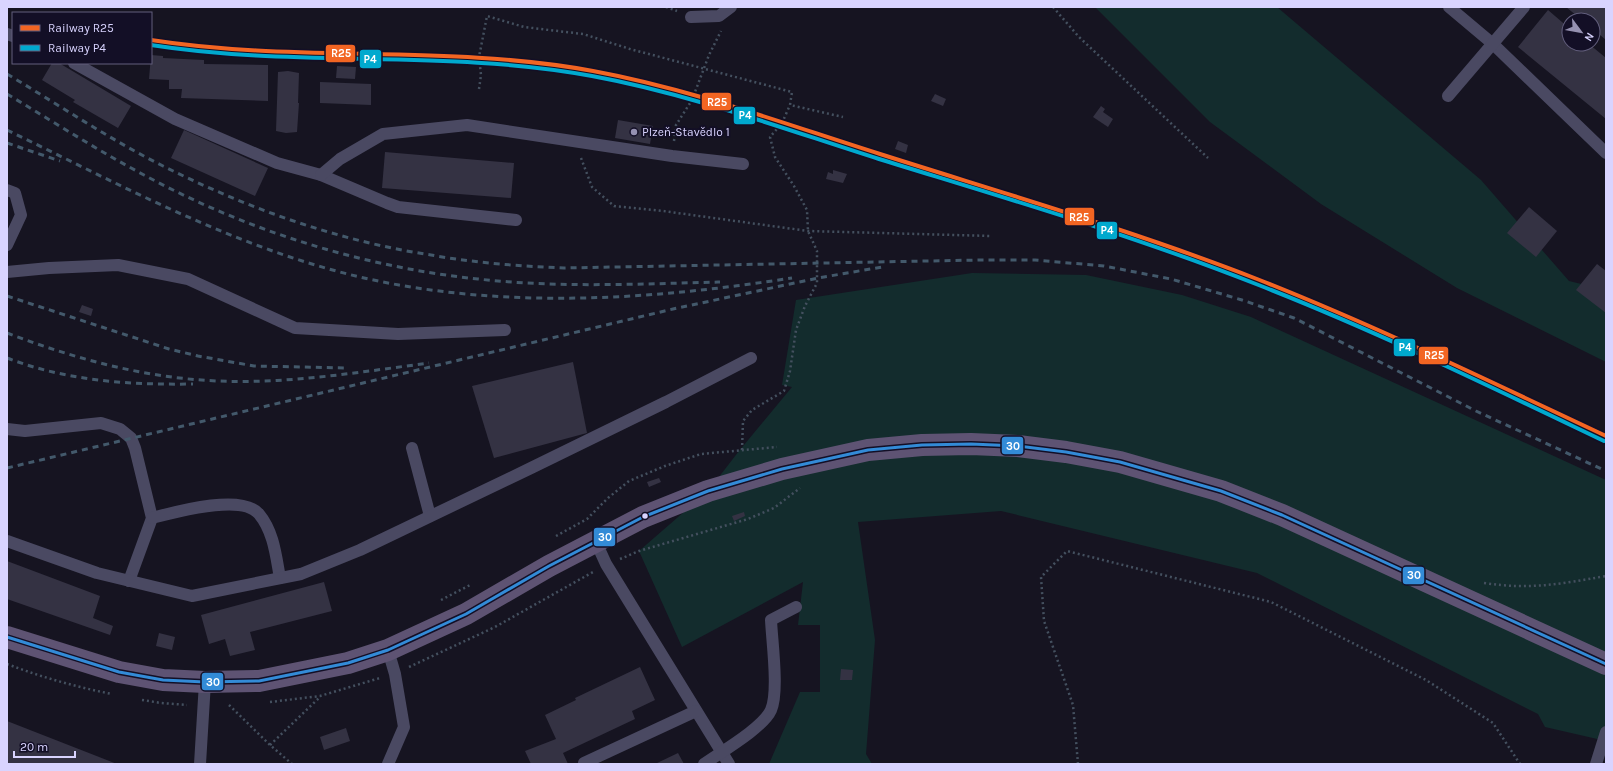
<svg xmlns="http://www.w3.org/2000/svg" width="1613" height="771" font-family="Karla,sans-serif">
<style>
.green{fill:#132c2d}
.building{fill:#343243}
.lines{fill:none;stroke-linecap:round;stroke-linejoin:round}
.path{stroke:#44505f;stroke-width:2.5;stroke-dasharray:2 3;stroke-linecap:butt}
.lane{stroke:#4a4962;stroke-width:12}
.primary{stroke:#5e5373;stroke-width:22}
.rail{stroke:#43596b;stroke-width:3;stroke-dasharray:6 5;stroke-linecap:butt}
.bus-1-casing{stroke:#130f26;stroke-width:6}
.bus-1{stroke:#338bd7;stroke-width:3}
.rail-1-casing{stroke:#130f26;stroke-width:7}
.rail-2-casing{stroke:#130f26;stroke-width:7}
.rail-1{stroke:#f26522;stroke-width:4}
.rail-2{stroke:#00a9ce;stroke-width:4}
.poi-dot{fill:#9591b1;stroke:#130f26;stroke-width:1.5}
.bus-dot{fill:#d9d4ff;stroke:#130f26;stroke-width:1.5}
.labels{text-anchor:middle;stroke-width:4;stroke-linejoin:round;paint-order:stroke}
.poi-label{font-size:12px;fill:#d9d4ff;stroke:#130f26;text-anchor:start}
.line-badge{stroke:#130f26;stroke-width:1.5}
.badge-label{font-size:11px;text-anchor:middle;font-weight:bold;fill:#fff}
</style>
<rect width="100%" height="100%" fill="#161421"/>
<!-- green -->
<g class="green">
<path d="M1095,7H1277L1481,180L1569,281L1606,290V362L1457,288L1321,204L1210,122Z"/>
<path d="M972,273L1086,275L1182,295L1251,317L1606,480V741L1545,727L1538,714L1257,573L1001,511L858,522L875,640L866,754L872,764H769L800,692H820V625H798L803,582L682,647L639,551L708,491L739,451L792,387L782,385L796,300Z"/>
</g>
<!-- building -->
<g class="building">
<path d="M1566,7H1606V40L1593,29V20H1582Z"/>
<path d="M1548,10L1569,28V44H1589L1606,58V119L1518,47Z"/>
<path d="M151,55L163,56V58L204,60V64L268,65V101L181,98L182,89H169V80L149,79Z"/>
<path d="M52,63H59L131,106L118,128L73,102L75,100L42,80Z"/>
<path d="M337,66L356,67L355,79L336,78Z"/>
<path d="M288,71L299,73L298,103H299L297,132L286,133L276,131L278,72Z"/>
<path d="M320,82L371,84V105L320,103Z"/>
<path d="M935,94L946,99L943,106L931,101Z"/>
<path d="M1101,106L1105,109L1103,112L1113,119L1108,127L1093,117Z"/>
<path d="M618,120L653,126L650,144L615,138Z"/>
<path d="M184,130L268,168L255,196L171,158Z"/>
<path d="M898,141L908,145L906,153L895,149Z"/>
<path d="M385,152L514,163L511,198L382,188Z"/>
<path d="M833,170L847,174L843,183L826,179L828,172L833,174Z"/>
<path d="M1529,207L1557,231L1536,257L1507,233Z"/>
<path d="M1597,264L1606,271V313L1576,290Z"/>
<path d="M82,305L93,309L91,316L79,312Z"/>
<path d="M573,362L587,433L494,458L472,386Z"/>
<path d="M659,478L661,482L649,487L647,482Z"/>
<path d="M744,512L745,516L734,521L732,516Z"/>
<path d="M7,561L100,596L93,618L113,626L110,635L7,599Z"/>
<path d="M324,582L332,611L250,632L255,650L230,656L225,639L209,644L201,615Z"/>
<path d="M159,633L175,637L172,650L156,646Z"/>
<path d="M640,667L655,700L632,711L635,719L563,753L568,764H531L525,751L556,739L545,715L576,700L575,698Z"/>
<path d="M841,669L853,670L852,680H840Z"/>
<path d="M7,721L117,764H7Z"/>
<path d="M346,728L350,741L324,750L320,737Z"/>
<path d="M678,753L684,764H655Z"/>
</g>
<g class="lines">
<!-- path -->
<g class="path">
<path d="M666,7L677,11"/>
<path d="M1053,7L1079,37L1208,158"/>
<path d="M479,89L481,75L479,57L487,16L524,27L583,34L630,49L792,92L790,105L843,117"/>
<path d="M674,141L676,125L692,100L709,55L721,31"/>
<path d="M581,158L592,187L614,206L663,211L808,231L991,236"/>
<path d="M742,450L743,421L752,410L784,391L790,371L796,330L805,306L817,283V251L808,231L807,210L794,186L775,157L770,137L782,123L790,105"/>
<path d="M556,536L587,519L608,498L629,481L665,466L701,454L777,447"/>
<path d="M620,559L639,551L748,519L774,508L800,488"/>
<path d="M1484,583C1531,590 1560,584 1606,576"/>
<path d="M441,600L472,584"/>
<path d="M7,664C41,677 76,687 112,694"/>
<path d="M409,667L495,627L593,572"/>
<path d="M142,700L161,703L187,705"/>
<path d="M270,702L320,696L380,678"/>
<path d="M229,705L270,745L292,764"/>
<path d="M270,745L320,697"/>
<path d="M1078,764L1073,705L1044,621L1041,577L1067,551L1271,602L1426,680L1493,723L1520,764"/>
</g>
<!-- lane -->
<g class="lane">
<path d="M1449,7L1493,44L1606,153"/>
<path d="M691,17L719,16L731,7"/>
<path d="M7,34L13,36"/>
<path d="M74,63L175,119L277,163L321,175L387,203L398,207L516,220"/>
<path d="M1448,96L1524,7"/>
<path d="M321,175L340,159L383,134L467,125L672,156L743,164"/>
<path d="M7,190L15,193L21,215L7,245"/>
<path d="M7,272L49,268L118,265L188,279L295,328L398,334L505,330"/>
<path d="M7,429L25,431L101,423L120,429L131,438L135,448L152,518L129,581"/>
<path d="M412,448L430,516"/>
<path d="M152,518C175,512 242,493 259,514C274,532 276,557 280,578"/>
<path d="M7,541L97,573L192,596L301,574L360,550L531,468L666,402L751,358"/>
<path d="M596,542L606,564L729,764"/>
<path d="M388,650L395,674L404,727L388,764"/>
<path d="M200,764L205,682"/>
<path d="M584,764V763L696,711"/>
<path d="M704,764C721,752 763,728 771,710C779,692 772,642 771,620L796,607"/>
<path d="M1596,764L1606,732"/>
</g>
<!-- primary -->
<path class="primary" d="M7,637L119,672L163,680L205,682L259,681L348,663L388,650L466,614L549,566L643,517L708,491L782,469L868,450L922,445L971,444L1018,446L1066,452L1120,462L1221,491L1282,515L1606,664"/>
<!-- rail -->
<g class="rail">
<path d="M7,74C59,105 109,139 163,166C247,208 338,241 431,255C475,263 519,266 564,268L980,260H1035L1104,266L1171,279L1242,300L1294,318L1476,411L1606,471"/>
<path d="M7,94C52,121 97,150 144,175C246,230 362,267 478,279C558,288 639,284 720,282"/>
<path d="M7,130C133,191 260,261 399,285C530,308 662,298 792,278"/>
<path d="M7,143L60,161"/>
<path d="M7,296L169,349L198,356L254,366L347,368"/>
<path d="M7,333C76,359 144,378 218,381C289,384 360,372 429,363"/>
<path d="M7,358C67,381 129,385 193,384"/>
<path d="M7,468L673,309L818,278L882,267"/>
</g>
<!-- bus-1 casing -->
<g class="bus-1-casing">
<path id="bus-1" d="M7,637L119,672L163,680L205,682L259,681L348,663L388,650L466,614L549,566L643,517L708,491L782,469L868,450L922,445L971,444L1018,446L1066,452L1120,462L1221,491L1282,515L1606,664"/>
</g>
<!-- bus-1 -->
<use href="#bus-1" class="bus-1"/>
<!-- rail-1 casing -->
<g class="rail-1-casing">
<path id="rail-1" d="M151,40C298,63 447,44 593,71C691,89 785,124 880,154C1006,194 1134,231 1257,279C1376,326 1491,382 1606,436"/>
</g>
<!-- rail-2 casing -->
<g class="rail-2-casing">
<path id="rail-2" d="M151,45C297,68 447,49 592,76C690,94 784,129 879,159C1005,198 1132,235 1256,284C1374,330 1489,386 1604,441"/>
</g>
<!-- rail-1 -->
<use href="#rail-1" class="rail-1"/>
<!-- rail-2 -->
<use href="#rail-2" class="rail-2"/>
</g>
<!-- markers -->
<circle class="poi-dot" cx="634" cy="132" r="4"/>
<circle class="bus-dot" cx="645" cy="516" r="3.5"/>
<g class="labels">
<!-- poi labels -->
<g class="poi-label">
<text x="642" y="136">Plzeň-Stavědlo 1</text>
</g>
</g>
<g class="line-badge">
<rect x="325" y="44" width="31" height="19" rx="4" fill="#f26522"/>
<rect x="359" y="49" width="23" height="20" rx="4" fill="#00a9ce"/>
<rect x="701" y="92" width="31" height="19" rx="4" fill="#f26522"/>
<rect x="733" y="106" width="23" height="19" rx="4" fill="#00a9ce"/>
<rect x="1064" y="207" width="31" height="19" rx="4" fill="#f26522"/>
<rect x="1096" y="221" width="22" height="19" rx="4" fill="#00a9ce"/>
<rect x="1393" y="338" width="23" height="19" rx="4" fill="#00a9ce"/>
<rect x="1418" y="346" width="31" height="19" rx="4" fill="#f26522"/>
<rect x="1001" y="436" width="23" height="19" rx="4" fill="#338bd7"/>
<rect x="593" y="527" width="23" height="20" rx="4" fill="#338bd7"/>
<rect x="1402" y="566" width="23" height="19" rx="4" fill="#338bd7"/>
<rect x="201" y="672" width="23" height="19" rx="4" fill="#338bd7"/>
</g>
<g class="badge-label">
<text x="341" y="57">R25</text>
<text x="370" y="63">P4</text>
<text x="717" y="106">R25</text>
<text x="745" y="119">P4</text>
<text x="1079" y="221">R25</text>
<text x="1107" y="234">P4</text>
<text x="1405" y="351">P4</text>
<text x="1434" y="359">R25</text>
<text x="1013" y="450">30</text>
<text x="605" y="541">30</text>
<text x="1414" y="579">30</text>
<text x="213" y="686">30</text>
</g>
<!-- border -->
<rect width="1613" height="771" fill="none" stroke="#d9d4ff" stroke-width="16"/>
<!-- legend -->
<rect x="12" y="12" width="140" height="52" fill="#130f26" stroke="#625e7d"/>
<rect x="20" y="25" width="20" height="6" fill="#f26522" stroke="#625e7d"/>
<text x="48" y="32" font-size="12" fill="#d9d4ff">Railway R25</text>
<rect x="20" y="45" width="20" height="6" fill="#00a9ce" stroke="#625e7d"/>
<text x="48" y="52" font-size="12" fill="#d9d4ff">Railway P4</text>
<!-- north arrow -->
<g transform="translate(1581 32) rotate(122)"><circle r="19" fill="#130f26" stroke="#625e7d"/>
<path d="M0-3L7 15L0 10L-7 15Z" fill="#9591b1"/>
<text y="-6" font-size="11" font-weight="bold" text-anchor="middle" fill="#d9d4ff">N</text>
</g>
<!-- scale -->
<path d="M14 751v6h61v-6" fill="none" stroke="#d9d4ff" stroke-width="2"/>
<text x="20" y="751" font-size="12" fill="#d9d4ff" stroke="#130f26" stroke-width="3" paint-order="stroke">20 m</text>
</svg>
